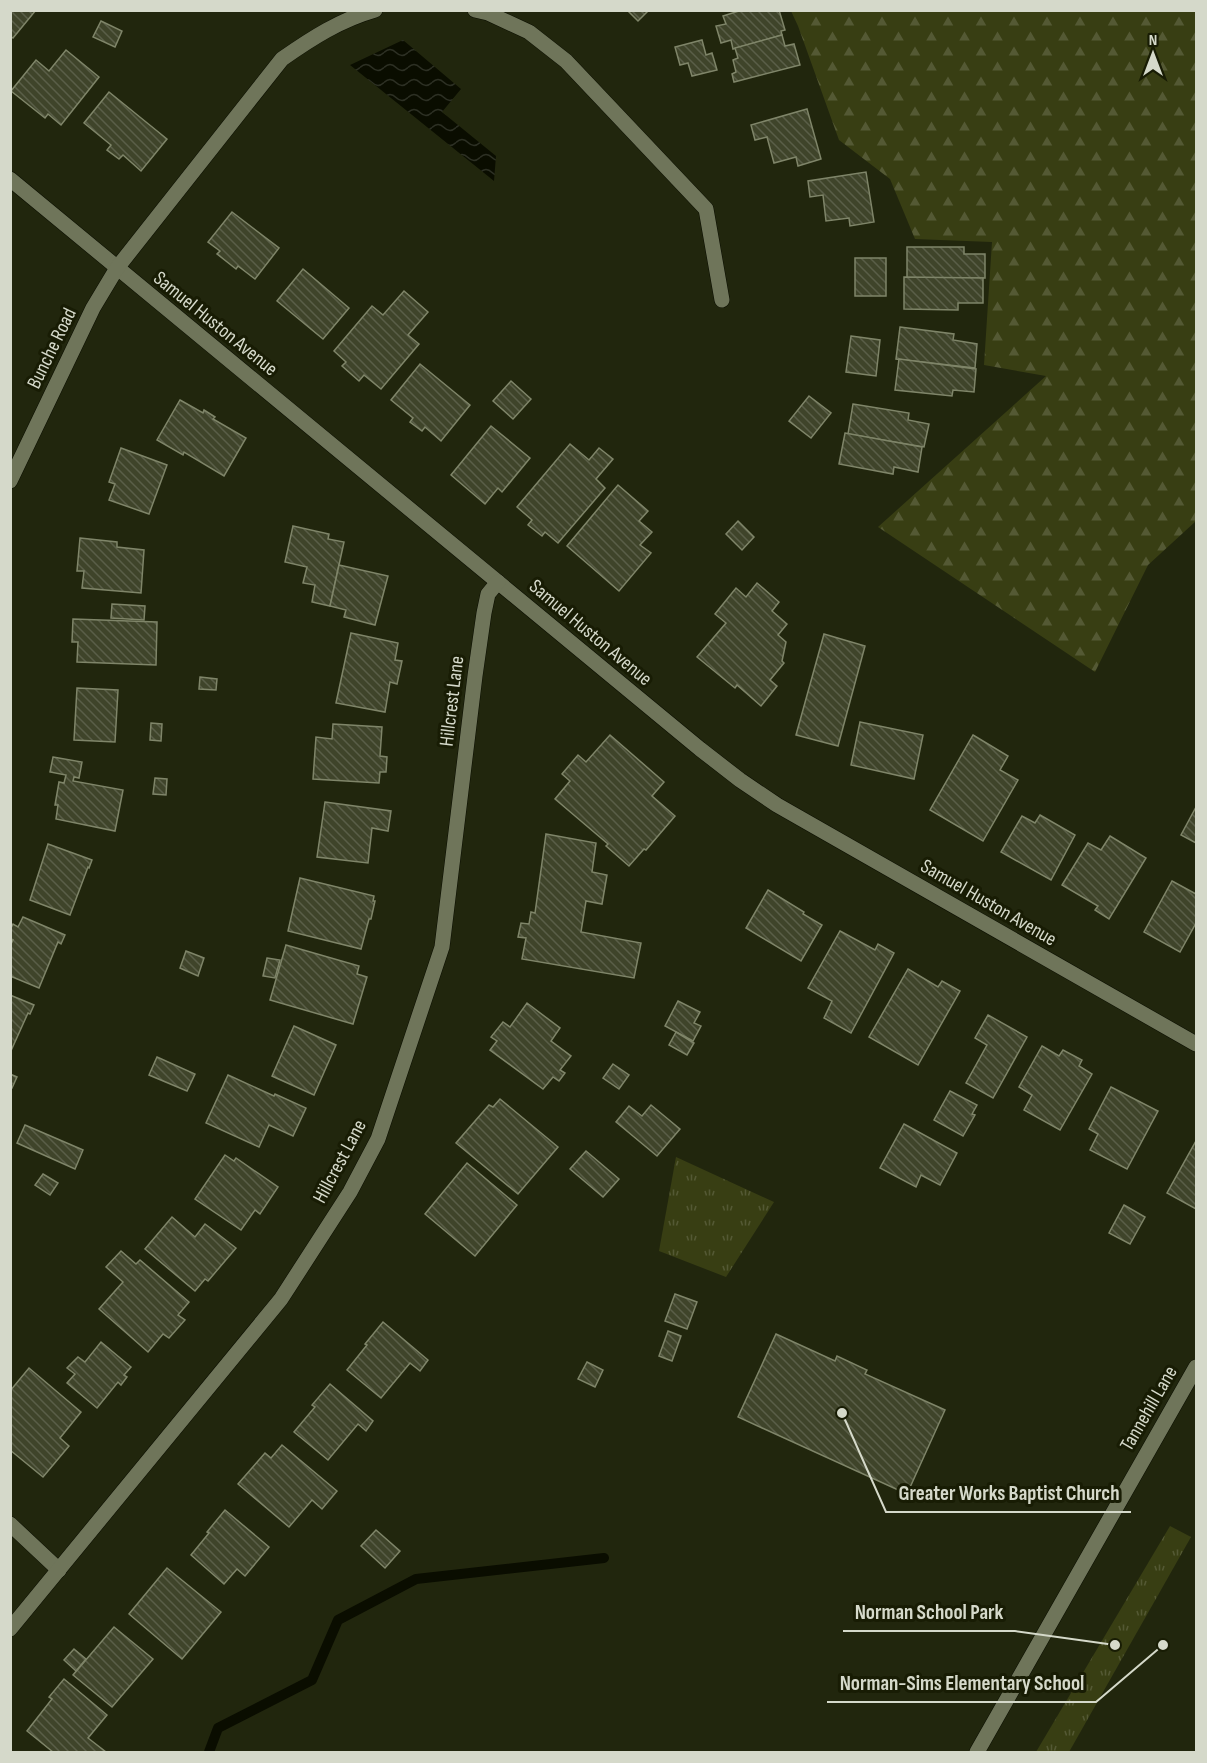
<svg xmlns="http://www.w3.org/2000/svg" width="1207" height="1763" font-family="'Sofia Sans Condensed',sans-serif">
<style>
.grass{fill:url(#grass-tufts)}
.forest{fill:url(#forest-firs)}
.water{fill:url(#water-waves)}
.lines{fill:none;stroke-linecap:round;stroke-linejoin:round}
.stream{stroke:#0a0d00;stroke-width:10}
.building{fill:url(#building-back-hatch);stroke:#7f8569;stroke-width:1.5}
.minor-casing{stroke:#0b0e00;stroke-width:16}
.minor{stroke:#6f755a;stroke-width:15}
.labels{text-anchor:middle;stroke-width:6;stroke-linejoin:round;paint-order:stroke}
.street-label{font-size:20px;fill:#d5d9ca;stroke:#181c04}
.leader{fill:none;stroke:#d5d9ca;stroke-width:2}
.callout-dot{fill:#d5d9ca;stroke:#181c04;stroke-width:2}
.callout-label{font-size:21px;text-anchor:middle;font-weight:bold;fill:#d5d9ca;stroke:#181c04;stroke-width:6;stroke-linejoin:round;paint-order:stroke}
</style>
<defs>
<pattern id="grass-tufts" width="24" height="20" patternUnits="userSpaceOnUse" patternTransform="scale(1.5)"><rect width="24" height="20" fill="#383e13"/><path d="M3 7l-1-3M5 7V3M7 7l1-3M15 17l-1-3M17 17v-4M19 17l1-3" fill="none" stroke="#545934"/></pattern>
<pattern id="forest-firs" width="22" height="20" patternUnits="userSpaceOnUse" patternTransform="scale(1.5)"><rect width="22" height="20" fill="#383e13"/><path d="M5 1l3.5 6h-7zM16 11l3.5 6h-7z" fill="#545934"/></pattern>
<pattern id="water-waves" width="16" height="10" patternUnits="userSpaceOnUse" patternTransform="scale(1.5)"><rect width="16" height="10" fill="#0a0d00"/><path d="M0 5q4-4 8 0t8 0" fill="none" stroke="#2d3024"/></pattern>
<pattern id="building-back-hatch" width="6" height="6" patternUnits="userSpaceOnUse" patternTransform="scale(1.5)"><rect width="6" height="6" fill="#3f442a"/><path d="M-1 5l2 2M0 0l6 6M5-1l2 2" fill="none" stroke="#5a5e48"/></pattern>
</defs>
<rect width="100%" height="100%" fill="#21260d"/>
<!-- grass -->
<g class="grass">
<path d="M676,1157L774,1202L726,1277L659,1251Z"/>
<path d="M1170,1526L1191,1537L1069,1752H1036Z"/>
</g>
<!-- forest -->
<path class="forest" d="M791,11H1196V521L1148,565L1095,672L878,527L1046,376L984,365L992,242L915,239L890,179L839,140L798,26Z"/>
<!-- water -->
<path class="water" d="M403,40L461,89L442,112L496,156L494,181L350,65Z"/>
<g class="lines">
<!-- stream -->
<path class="stream" d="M209,1752L218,1728L312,1680L338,1620L416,1579L604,1558"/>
</g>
<!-- building -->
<g class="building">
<path d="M10,10H36L13,38L10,36Z"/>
<path d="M627,10H649L638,21Z"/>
<path d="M742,10H779L785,30L781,31L782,35L733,49L731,40L721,43L716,26L726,24L723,16Z"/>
<path d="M101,21L122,31L115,47L93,37Z"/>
<path d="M782,35L785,46L794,44L800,65L734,82L732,74L736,72L733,60L738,58L735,48Z"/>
<path d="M702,40L706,55L712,53L717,70L692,76L688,63L680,65L675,47Z"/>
<path d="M66,50L99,77L61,125L48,114L45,118L11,91L36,60L49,71Z"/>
<path d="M109,92L167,139L141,171L123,155L119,159L107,150L111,145L84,123Z"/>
<path d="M807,109L821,159L798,166L796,157L774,163L767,137L755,140L751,125Z"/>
<path d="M866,172L874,222L850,226L849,218L826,221L823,195L810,197L808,181Z"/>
<path d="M232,212L279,248L255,279L238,266L236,269L217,254L220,251L208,242Z"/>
<path d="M907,247H964V254H985V278H907Z"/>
<rect x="855" y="258" width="31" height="38"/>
<path d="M303,269L349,308L323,339L277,301Z"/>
<path d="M904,277L983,278V303H958V310L904,309Z"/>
<path d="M404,291L428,312L408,335L419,344L381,389L364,375L359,381L342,366L346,362L334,351L372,306L383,315Z"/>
<path d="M900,327L954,334L953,340L977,344L975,368L896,359Z"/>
<path d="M851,336L880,340L876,376L846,372Z"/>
<path d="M899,359L976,369L974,392L953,390L952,396L895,390Z"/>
<path d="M420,364L470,405L441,441L425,427L422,431L410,422L413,418L391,400Z"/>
<path d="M511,381L531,399L513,419L493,401Z"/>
<path d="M809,396L831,413L811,438L789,421Z"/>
<path d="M180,400L203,413L204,410L215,417L213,419L246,438L224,476L184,452L183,455L157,440Z"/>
<path d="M853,404L909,413L908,420L929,424L924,447L848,434Z"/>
<path d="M491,426L530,458L502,492L498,488L485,504L451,475Z"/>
<path d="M845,433L922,447L918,472L894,467L893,474L839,464Z"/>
<path d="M570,444L589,460L599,448L613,459L596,479L605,488L558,543L545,532L542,536L528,525L532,520L517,507Z"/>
<path d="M121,448L167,465L149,514L109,500L115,484L109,482Z"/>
<path d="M618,485L648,511L639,521L652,532L640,545L651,553L619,591L567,546Z"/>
<path d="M738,521L754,537L742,550L726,534Z"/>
<path d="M293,526L329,534L328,539L344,542L330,606L312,602L315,585L303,583L307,567L285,562Z"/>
<path d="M80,538L117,542V547L144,550L141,593L82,588L84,571H77Z"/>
<path d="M339,565L388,576L375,625L344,617L346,610L330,606Z"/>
<path d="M757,583L779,602L772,611L787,624L778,635L786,642L782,661L784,663L770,680L777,686L761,706L737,685L735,688L697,657L726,623L715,614L736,588L746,597Z"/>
<path d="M112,604L145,606L144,620L111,618Z"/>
<path d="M73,619L157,622L156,665L77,662L78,642H72Z"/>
<path d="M351,633L398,643L395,660L402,661L397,684L390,682L385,712L336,703Z"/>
<path d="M824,634L865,646L838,746L796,735Z"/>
<path d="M200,677L217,679L216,690L199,689Z"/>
<path d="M77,688L118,690L115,742L74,740Z"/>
<path d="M860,722L923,735L914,779L851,765Z"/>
<path d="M151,723L162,724L161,741L150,740Z"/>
<path d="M333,724L382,727L380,756L387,757L386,772H380L379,783L313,779L316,737L332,739Z"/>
<path d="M610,735L664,782L652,796L675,816L646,850L644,849L629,866L606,846L608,844L555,799L570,781L562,774L578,755L586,762Z"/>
<path d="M973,735L1008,756L1000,770L1018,780L983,841L930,810Z"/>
<path d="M53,757L82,762L79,778L74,777L73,781L123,790L115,831L56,819L58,805H55L59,782L64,783L66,775L50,772Z"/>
<path d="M155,778L167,779L166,795L153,794Z"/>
<path d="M325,802L391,811L388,831L372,828L368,863L317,857Z"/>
<path d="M1196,807V843L1181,835Z"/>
<path d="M1040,815L1075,835L1051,880L1001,852L1022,816L1035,823Z"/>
<path d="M546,834L596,843L592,872L607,875L602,904L586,901L581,932L641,943L634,978L522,959L526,938L518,937L521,923L529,924L531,912L535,913Z"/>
<path d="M1110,836L1146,858L1109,919L1095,910L1098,906L1062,885L1088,843L1101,850Z"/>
<path d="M48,844L92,860L89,868L88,867L70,915L30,900Z"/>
<path d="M300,878L374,896L373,901H375L371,919H369L361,949L288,931Z"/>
<path d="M1172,881L1196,894V923L1180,952L1144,932Z"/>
<path d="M768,890L804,912L803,914L822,925L801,961L746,928Z"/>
<path d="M23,917L65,935L61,944L58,942L39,988L10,976V946L13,940L10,939V930L13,924L18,927Z"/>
<path d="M840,931L875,950L878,944L894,953L851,1033L824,1018L832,1001L808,988Z"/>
<path d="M286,945L359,966L357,974L367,977L353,1024L270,1000Z"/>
<path d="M186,951L204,958L198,976L180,968Z"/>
<path d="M267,958L280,960L275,978L263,976Z"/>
<path d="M908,969L938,987L942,981L960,991L918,1065L869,1037Z"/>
<path d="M10,995L34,1005L30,1014L28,1013L10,1053Z"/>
<path d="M678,1001L700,1012L694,1023L701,1026L693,1041L665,1026Z"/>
<path d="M527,1003L560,1028L551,1041L571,1056L560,1070L565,1073L559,1081L553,1077L543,1089L490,1050L497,1041L491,1037L503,1022L510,1027Z"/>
<path d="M988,1015L1027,1037L993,1098L966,1083L987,1045L975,1038Z"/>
<path d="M294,1026L336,1045L314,1095L272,1076Z"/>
<path d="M676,1032L694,1043L687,1055L669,1045Z"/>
<path d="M1042,1046L1059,1056L1063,1050L1082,1060L1079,1066L1092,1074L1060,1130L1024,1110L1032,1095L1019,1087Z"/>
<path d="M157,1057L195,1074L187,1091L149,1075Z"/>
<path d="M613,1064L629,1075L619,1089L603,1078Z"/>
<path d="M10,1074L17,1077L12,1088L10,1087Z"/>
<path d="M228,1075L274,1096L275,1094L306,1108L293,1136L269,1125L259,1147L206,1123Z"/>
<path d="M1111,1087L1158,1111L1127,1169L1090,1150L1098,1134L1089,1129Z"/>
<path d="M950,1091L977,1105L972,1114L975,1115L963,1136L934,1120Z"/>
<path d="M500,1099L558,1147L518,1194L456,1143L489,1105L493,1107Z"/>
<path d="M651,1105L680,1129L657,1156L616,1122L629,1106L642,1116Z"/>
<path d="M904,1124L957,1153L940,1185L921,1175L916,1187L880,1168Z"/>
<path d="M25,1125L83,1150L75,1169L17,1143Z"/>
<path d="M1196,1141V1209L1167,1193Z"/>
<path d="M586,1151L619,1179L603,1197L570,1169Z"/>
<path d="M225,1155L234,1161L236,1158L278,1187L260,1214L255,1210L241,1230L195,1199Z"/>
<path d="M467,1163L517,1205L475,1256L425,1214Z"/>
<path d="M43,1174L58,1183L50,1195L35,1185Z"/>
<path d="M1124,1205L1145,1217L1130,1244L1109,1233Z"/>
<path d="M172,1217L195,1237L205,1224L236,1248L208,1281L205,1279L195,1291L145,1249Z"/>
<path d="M121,1251L136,1264L140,1260L189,1302L178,1315L185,1320L169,1338L163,1334L148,1352L99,1309L123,1282L106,1267Z"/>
<path d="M675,1294L697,1302L687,1329L665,1321Z"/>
<path d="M383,1322L428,1360L420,1371L410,1363L381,1398L347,1370L367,1345L365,1344Z"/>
<path d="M668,1331L681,1336L672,1361L659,1356Z"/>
<path d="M776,1334L835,1361L837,1356L867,1370L865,1374L945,1410L907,1494L738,1417Z"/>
<path d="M101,1342L131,1367L124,1375L127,1377L121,1385L118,1382L97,1408L67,1383L75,1374L67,1368L78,1357L85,1362Z"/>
<path d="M587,1362L603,1370L595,1387L578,1379Z"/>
<path d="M29,1368L81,1412L60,1438L69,1446L43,1477L10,1450V1391Z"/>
<path d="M330,1384L373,1421L366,1431L358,1424L328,1460L294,1432L315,1407L312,1405Z"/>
<path d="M282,1445L337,1491L322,1509L312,1500L289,1527L238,1484L265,1453L271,1458Z"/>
<path d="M225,1510L269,1547L245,1576L237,1569L224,1584L191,1555L209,1533L207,1532Z"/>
<path d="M376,1530L400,1551L385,1568L361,1546Z"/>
<path d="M167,1568L221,1612L182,1659L129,1614Z"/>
<path d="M114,1627L153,1659L112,1707L73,1675Z"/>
<path d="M74,1649L86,1659L76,1671L64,1660Z"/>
<path d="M64,1679L107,1715L88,1738L106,1752H53L27,1731L52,1699L49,1697Z"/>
</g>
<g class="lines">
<!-- minor casing -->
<g class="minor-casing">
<g id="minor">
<path d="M475,10L488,13L529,32L566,61L706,209L722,300"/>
<path d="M10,179L700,749L740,780L777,805L1196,1044"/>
<path d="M10,481L93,308L117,268L282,59C312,38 340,20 375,10"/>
<path d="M10,1524L59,1570"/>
<path d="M10,1629L281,1299L350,1192L378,1139L442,947L475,676L484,613L488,594L498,582"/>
<path d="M977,1752L1196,1367"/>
</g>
</g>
<!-- minor -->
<use href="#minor" class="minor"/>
</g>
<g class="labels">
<!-- street labels -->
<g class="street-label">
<text transform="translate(216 323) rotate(39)" y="7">Samuel Huston Avenue</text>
<text transform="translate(51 348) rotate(-64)" y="7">Bunche Road</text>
<text transform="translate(591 632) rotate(40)" y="7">Samuel Huston Avenue</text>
<text transform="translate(451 701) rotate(-83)" y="7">Hillcrest Lane</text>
<text transform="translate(989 902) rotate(30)" y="7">Samuel Huston Avenue</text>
<text transform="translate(339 1161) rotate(-62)" y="7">Hillcrest Lane</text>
<text transform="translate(1148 1408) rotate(-60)" y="7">Tannehill Lane</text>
</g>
</g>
<!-- callouts -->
<path class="leader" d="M842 1413L886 1512H1131M1115 1645L1015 1631H843M1163 1645L1096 1702H827"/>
<g class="callout-dot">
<circle cx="842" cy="1413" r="6"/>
<circle cx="1115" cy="1645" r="6"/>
<circle cx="1163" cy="1645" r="6"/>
</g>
<g class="callout-label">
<text x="1009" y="1500">Greater Works Baptist Church</text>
<text x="929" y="1619">Norman School Park</text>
<text x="962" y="1690">Norman-Sims Elementary School</text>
</g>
<!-- border -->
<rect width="1207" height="1763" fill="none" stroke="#d5d9ca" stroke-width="24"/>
<!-- north arrow -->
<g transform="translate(1153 54)" stroke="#181c04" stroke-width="4.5" paint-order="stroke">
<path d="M0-4.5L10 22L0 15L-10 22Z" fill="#d5d9ca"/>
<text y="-9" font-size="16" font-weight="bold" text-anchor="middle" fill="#d5d9ca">N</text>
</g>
</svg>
